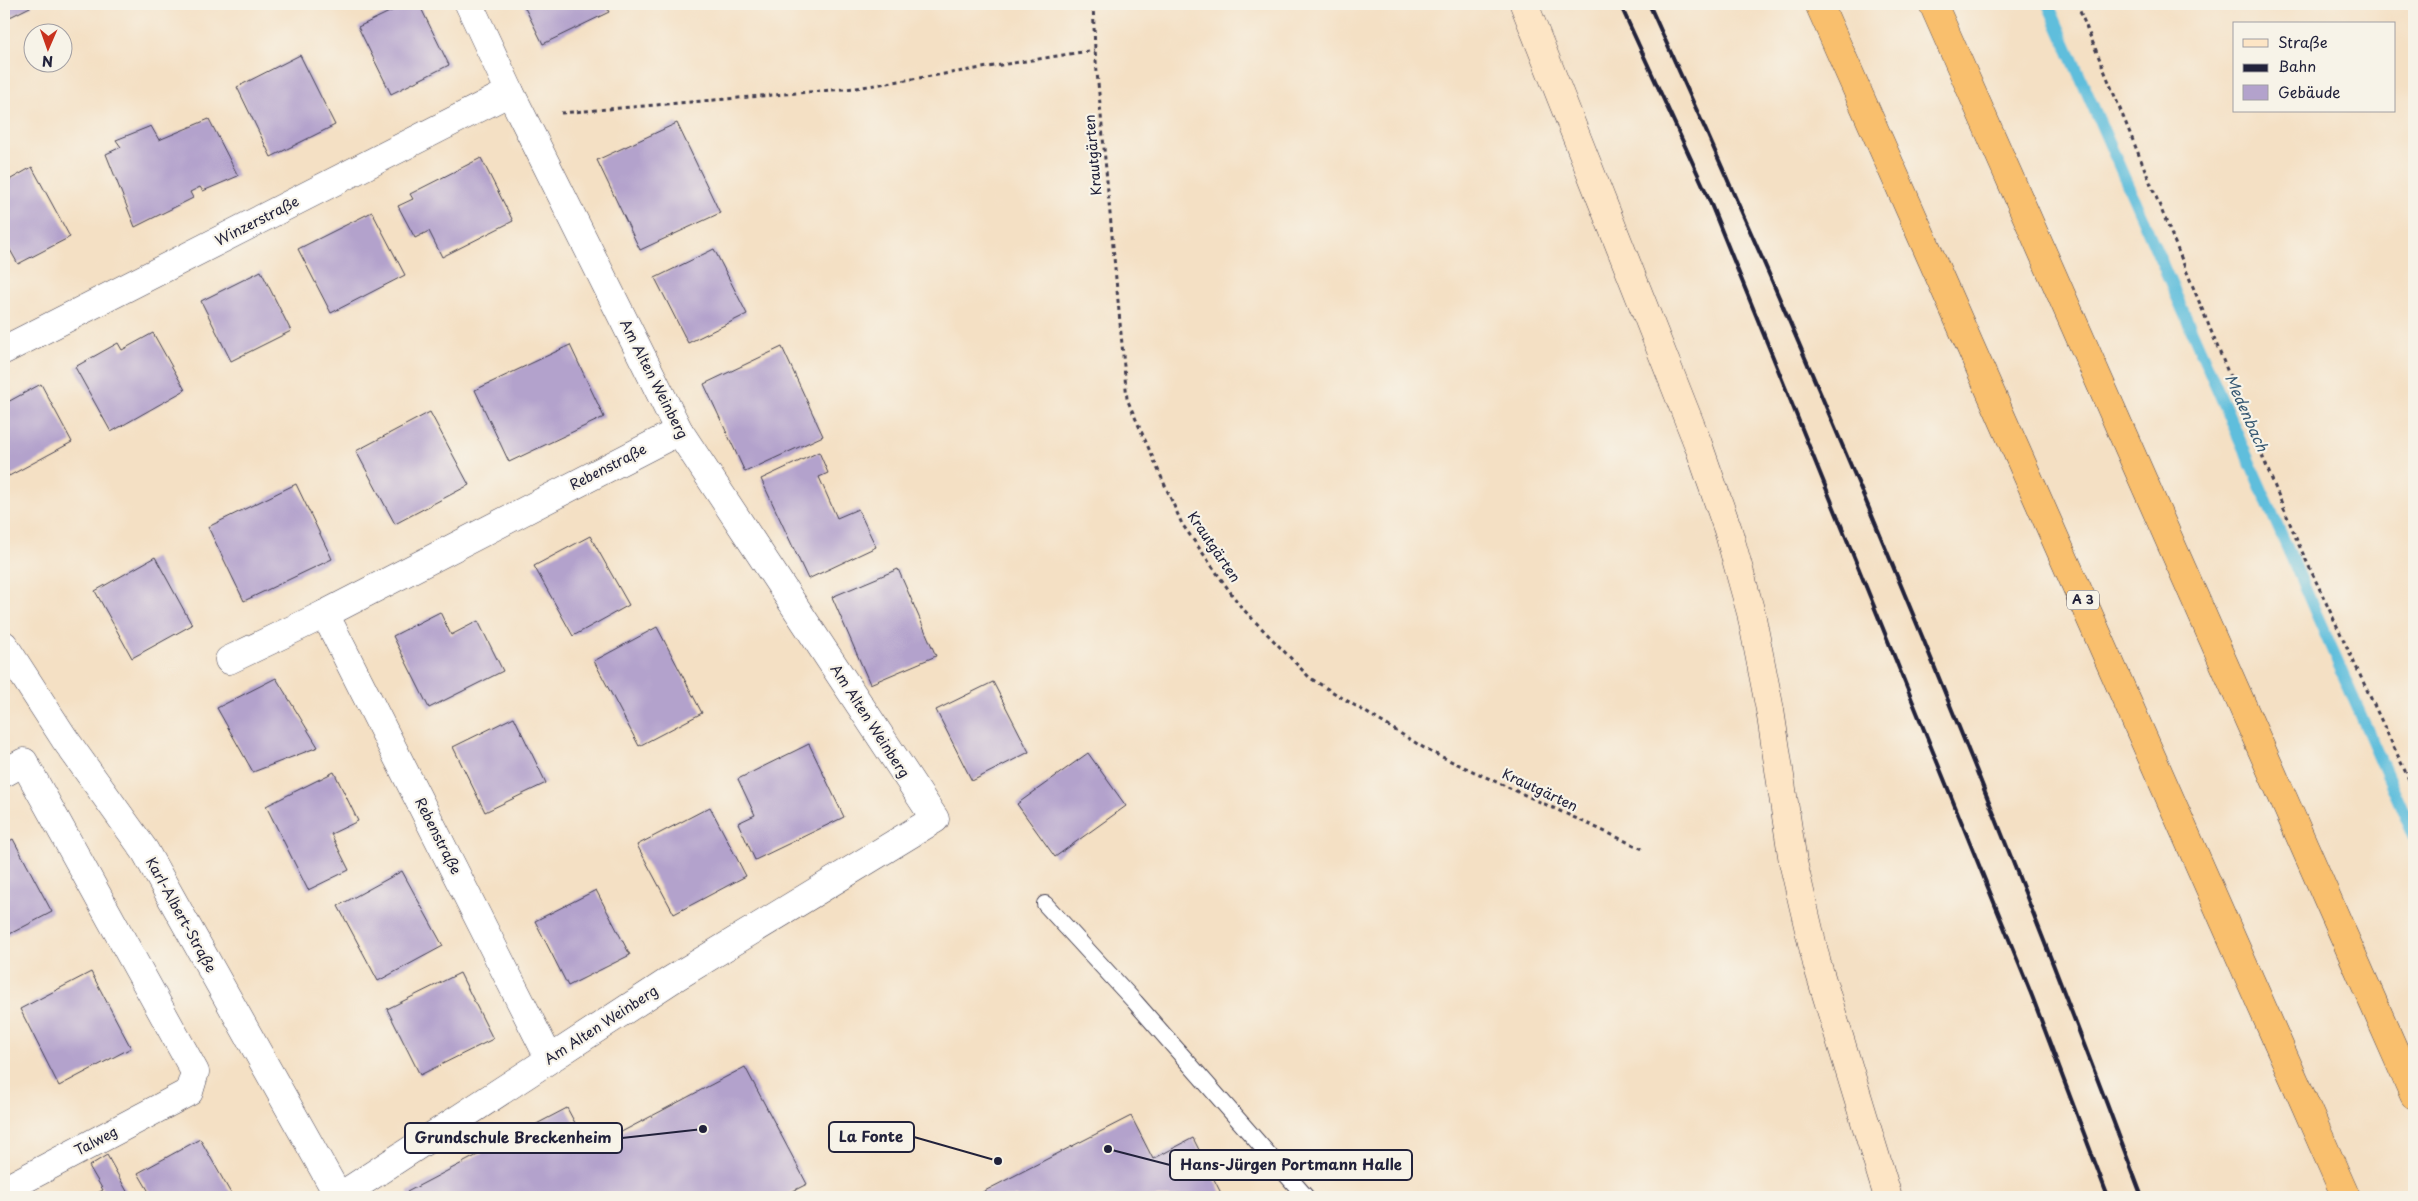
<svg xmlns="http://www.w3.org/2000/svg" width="2418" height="1201" font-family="'Playpen Sans',sans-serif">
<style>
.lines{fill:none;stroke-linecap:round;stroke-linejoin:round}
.stream{stroke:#5ebedc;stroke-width:12}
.building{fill:#b3a2cc}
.lane-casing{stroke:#423e50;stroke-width:18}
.street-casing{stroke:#423e50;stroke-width:29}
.secondary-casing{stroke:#423e50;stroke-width:29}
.highway-casing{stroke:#423e50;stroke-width:29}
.path{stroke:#423e50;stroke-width:3;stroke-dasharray:4 4;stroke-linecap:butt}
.lane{stroke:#fff;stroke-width:16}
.street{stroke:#fff;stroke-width:28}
.secondary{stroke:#fde5c5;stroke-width:28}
.highway{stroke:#f9bf6d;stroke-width:28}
.rail{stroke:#22223b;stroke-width:4}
.labels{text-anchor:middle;stroke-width:4.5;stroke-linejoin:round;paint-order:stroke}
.shield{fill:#f7f3e8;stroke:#62616f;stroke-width:1}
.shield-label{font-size:12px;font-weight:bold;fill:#22223b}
.street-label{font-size:14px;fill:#22223b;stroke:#f7f3e8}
.water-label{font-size:15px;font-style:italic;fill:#375973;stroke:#f7f3e8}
.leader{fill:none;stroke:#22223b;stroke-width:2}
.callout-dot{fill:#22223b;stroke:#f7f3e8;stroke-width:2}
.callout{fill:#f7f3e8;stroke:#22223b;stroke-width:2}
.callout-label{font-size:15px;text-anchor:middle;font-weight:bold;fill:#22223b}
</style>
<rect width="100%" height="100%" fill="#f7f3e8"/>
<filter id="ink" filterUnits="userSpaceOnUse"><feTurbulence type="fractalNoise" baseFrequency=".02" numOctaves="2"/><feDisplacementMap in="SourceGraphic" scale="10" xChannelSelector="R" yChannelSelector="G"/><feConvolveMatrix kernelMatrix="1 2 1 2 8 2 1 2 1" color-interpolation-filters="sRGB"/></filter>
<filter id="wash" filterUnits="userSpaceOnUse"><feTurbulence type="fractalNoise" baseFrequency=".0096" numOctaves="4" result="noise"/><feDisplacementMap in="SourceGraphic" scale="20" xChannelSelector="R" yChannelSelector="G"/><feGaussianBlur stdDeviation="1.12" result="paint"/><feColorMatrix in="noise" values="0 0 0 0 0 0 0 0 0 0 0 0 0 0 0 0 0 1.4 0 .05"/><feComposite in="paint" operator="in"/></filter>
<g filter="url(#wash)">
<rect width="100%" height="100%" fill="#f4e0c4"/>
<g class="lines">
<!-- stream -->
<path class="stream" d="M2048,4L2414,836"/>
</g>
<g id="blocks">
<!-- building -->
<g class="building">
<path d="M4,4H31L32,6L4,20Z"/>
<path d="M406,4H419L449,65L391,94L358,27Z"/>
<path d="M523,4H605L609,12L543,44Z"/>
<path d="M300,55L335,125L271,157L237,87Z"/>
<path d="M209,119L238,176L203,191L200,187L190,192L193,198L135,227L106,154L121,147L116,140L151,126L159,140Z"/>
<path d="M677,123L720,213L640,250L597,160Z"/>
<path d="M481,158L513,221L442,257L429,231L415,238L398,206L413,199L410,194Z"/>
<path d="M32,167L70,237L18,264L4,239V183Z"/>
<path d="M372,212L405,275L331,313L298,249Z"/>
<path d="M714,249L747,314L688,343L655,278Z"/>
<path d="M261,271L291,331L231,361L201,301Z"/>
<path d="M153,333L185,390L111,432L75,367L118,343L122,350Z"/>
<path d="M570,345L604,417L509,462L475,390Z"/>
<path d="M782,347L823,436L745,472L704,384Z"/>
<path d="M41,384L72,442L9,476L4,466V404Z"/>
<path d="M430,412L469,485L395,524L356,451Z"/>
<path d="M819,452L828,473L819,477L837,518L858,509L876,547L808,579L761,479Z"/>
<path d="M296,484L332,559L244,601L208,527Z"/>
<path d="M590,536L629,605L573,636L534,566Z"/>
<path d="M155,557L192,625L132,658L95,591Z"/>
<path d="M898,569L936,656L870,684L832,597Z"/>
<path d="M440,612L451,635L478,621L503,671L429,708L393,636Z"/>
<path d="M657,627L702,713L639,746L594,661Z"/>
<path d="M276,678L318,747L253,772L217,708Z"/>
<path d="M993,682L1029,752L972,781L936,710Z"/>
<path d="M514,717L546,783L485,812L453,747Z"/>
<path d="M809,744L844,817L755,860L738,823L755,815L738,779Z"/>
<path d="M1088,753L1126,806L1055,857L1017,804Z"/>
<path d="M334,772L358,821L331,834L349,870L308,890L266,806Z"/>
<path d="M710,807L746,876L674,914L637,845Z"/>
<path d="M13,839L52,912L4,937V844Z"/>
<path d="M402,871L443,946L378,981L338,906Z"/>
<path d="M596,890L630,955L568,986L535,921Z"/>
<path d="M91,972L131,1048L59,1086L20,1009Z"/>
<path d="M460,973L493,1039L420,1075L387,1009Z"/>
<path d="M745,1067L807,1184L781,1197H410L407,1192L567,1108L589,1149Z"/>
<path d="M1131,1116L1153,1159L1193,1138L1223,1197H973Z"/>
<path d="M200,1139L233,1197H152L138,1173Z"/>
<path d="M107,1155L130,1197H90L103,1190L89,1166Z"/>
</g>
</g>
</g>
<g filter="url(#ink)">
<use href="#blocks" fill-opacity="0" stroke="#423e50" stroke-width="1"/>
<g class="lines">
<!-- lane casing -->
<g class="lane-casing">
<path id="lane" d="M1045,904L1135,1002L1306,1197"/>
</g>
<!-- street casing -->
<g class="street-casing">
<g id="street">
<path d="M4,350L510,92"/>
<path d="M4,645L64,738L145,851L339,1197"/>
<path d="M229,660L325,614"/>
<path d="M4,773L24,762L195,1072L189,1092L4,1190"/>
<path d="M549,1058L325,614L679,431"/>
<path d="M339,1197L671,980L935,819L679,431L510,92L469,4"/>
</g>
</g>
<!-- secondary casing -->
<g class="secondary-casing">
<path id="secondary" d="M1524,4L1698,444L1728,530L1751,613L1770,710L1793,862L1817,964L1888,1197"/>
</g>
<!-- highway casing -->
<g class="highway-casing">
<g id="highway">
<path d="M1819,4L2346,1197"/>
<path d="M1933,4L2414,1095"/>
</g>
</g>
<!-- path -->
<g class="path">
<path d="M1093,4L1095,50L1127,399L1182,524L1241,607L1310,678L1429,751L1645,850"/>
<path d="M2077,4L2298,543L2414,790"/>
<path d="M561,113L856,88L1095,50"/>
</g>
<!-- lane -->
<use href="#lane" class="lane"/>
<!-- street -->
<use href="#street" class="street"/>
<!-- secondary -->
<use href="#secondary" class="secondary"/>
<!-- highway -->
<use href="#highway" class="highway"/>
<!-- rail -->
<g class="rail">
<path d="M1620,4L1706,192L2032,996L2108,1197"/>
<path d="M1649,4C1827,396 1991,794 2142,1197"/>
</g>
</g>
</g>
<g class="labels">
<!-- shield labels -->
<rect class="shield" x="2067" y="590.5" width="32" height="19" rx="4"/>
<g class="shield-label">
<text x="2083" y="604">A 3</text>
</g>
<!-- street labels -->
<g class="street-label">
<text transform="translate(1093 155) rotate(-95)" y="5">Krautgärten</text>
<text transform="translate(257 221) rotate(-27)" y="5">Winzerstraße</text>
<text transform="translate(654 379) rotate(63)" y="5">Am Alten Weinberg</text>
<text transform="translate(608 467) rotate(-27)" y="5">Rebenstraße</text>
<text transform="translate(1214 547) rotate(56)" y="5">Krautgärten</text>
<text transform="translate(870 721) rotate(57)" y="5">Am Alten Weinberg</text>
<text transform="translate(1540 790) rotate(25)" y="5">Krautgärten</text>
<text transform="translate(438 836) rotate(63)" y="5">Rebenstraße</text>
<text transform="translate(181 915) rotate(61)" y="5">Karl-Albert-Straße</text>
<text transform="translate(601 1025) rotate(-33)" y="5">Am Alten Weinberg</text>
<text transform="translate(96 1141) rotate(-28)" y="5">Talweg</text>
</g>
<!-- water labels -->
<g class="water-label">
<text transform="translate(2246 413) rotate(66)" y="5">Medenbach</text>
</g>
</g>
<!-- callouts -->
<path class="leader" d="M998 1161L914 1137M703 1129L622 1138M1108 1149L1170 1165"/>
<g class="callout-dot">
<circle cx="998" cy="1161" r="5"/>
<circle cx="703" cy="1129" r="5"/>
<circle cx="1108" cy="1149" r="5"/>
</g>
<g class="callout">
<rect x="829" y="1122" width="85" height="30" rx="5"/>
<rect x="405" y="1123" width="217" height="30" rx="5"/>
<rect x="1170" y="1150" width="242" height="30" rx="5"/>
</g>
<g class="callout-label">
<text x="871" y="1142">La Fonte</text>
<text x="513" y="1143">Grundschule Breckenheim</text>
<text x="1291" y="1170">Hans-Jürgen Portmann Halle</text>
</g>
<!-- margin -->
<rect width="2418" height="1201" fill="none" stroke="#f7f3e8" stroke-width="20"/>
<!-- legend -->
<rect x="2233" y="22" width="162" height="90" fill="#f7f3e8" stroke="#a29fa3"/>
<rect x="2243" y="39" width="25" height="8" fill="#fde5c5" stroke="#a29fa3"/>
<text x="2278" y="48" font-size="15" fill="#22223b">Straße</text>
<rect x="2243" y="64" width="25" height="8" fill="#22223b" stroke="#a29fa3"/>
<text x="2278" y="72" font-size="15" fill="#22223b">Bahn</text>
<rect x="2243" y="85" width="25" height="15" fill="#b3a2cc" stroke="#a29fa3"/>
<text x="2278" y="98" font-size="15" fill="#22223b">Gebäude</text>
<!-- north arrow -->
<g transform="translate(48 48) rotate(182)"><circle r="24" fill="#f7f3e8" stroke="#a29fa3"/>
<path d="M0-4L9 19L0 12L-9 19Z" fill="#c8321e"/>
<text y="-8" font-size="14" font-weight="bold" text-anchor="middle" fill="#22223b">N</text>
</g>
</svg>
